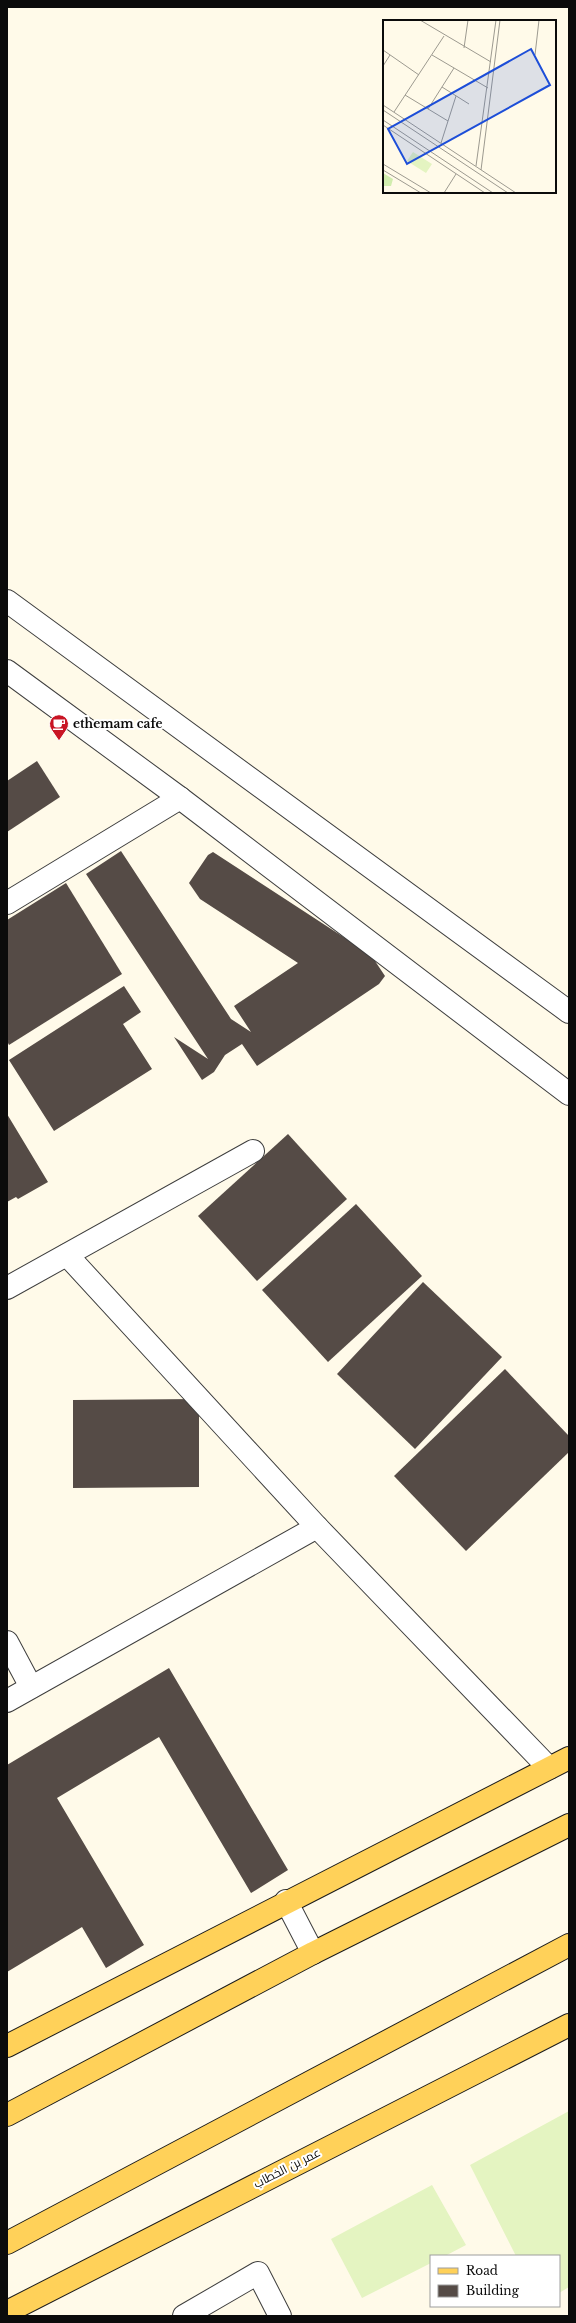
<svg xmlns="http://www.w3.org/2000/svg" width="576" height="2323" font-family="'Libre Baskerville',Cairo,serif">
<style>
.pitch{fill:#e4f4c1}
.building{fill:#554b46}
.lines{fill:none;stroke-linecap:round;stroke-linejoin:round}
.minor-casing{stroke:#3e3e3e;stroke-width:24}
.major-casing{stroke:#1c1c1c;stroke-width:24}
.minor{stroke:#fff;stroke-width:22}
.major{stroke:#ffd159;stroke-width:22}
.labels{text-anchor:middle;stroke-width:4;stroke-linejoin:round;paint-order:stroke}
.poi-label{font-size:12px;font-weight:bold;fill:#0b0b0b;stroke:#fff;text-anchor:start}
.street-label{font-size:12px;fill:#0b0b0b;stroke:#fff}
.inset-road{fill:none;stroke:#9d9a90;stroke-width:1}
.view{fill:#1d4ed8;fill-opacity:0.15;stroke:#1d4ed8;stroke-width:2}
.inset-edge{fill:none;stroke:#0b0b0b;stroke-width:2}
</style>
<rect width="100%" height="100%" fill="#fffae9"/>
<!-- pitch -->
<g class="pitch">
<path d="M569,2111V2287L559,2293V2256H516L470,2165Z"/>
<path d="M432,2185L466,2245L445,2256H431V2263L362,2298L331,2239Z"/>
</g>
<!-- building -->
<g class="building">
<path d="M37,761L60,797L7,832V781Z"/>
<path d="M121,851L231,1019L251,1032L234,1006L298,963L200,899L189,883L208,855L213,852L371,955L385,976L379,984L257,1066L242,1044L225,1055L214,1072L202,1080L174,1037L208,1059L86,874Z"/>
<path d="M66,883L122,974L9,1045L7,1041V920Z"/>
<path d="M124,986L141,1012L123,1024L152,1069L54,1131L9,1060Z"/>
<path d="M7,1114L48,1182L18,1199L16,1197L7,1202Z"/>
<path d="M288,1134L347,1199L257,1281L198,1216Z"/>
<path d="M356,1204L422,1276L328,1362L262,1290Z"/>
<path d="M423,1282L502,1357L415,1449L337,1374Z"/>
<path d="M505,1369L569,1436V1452L466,1551L394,1476Z"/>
<path d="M199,1399V1487L73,1488V1400Z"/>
<path d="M169,1668L288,1870L251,1893L159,1737L57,1798L144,1945L106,1968L82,1927L7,1972V1765Z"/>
</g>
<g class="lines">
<!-- minor casing -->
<g class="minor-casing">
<g id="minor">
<path d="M7,601L569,1012"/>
<path d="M7,671L180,798L569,1094"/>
<path d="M7,903L180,798"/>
<path d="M67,1255L317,1527L549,1768"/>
<path d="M7,1288L253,1151"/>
<path d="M7,1642L31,1687"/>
<path d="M7,1701L317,1527"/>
<path d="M286,1901L313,1953"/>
<path d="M184,2316L258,2273L280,2316"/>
</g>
</g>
<!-- major casing -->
<g class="major-casing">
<g id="major">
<path d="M7,2046L569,1758"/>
<path d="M7,2115L313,1953L569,1825"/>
<path d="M7,2243L569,1945"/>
<path d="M7,2312L569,2025"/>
</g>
</g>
<!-- minor -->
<use href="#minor" class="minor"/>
<!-- major -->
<use href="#major" class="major"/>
</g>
<!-- icons -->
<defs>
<g id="cafe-pin" transform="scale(1)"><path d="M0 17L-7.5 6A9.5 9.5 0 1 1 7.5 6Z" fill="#c91524" stroke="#fff"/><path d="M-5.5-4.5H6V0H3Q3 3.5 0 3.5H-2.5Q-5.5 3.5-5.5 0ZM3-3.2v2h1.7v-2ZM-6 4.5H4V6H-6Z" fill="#fff"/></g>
</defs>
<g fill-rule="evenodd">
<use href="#cafe-pin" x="59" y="724"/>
</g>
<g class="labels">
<!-- poi labels -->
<g class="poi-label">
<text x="73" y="728">ethemam cafe</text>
</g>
<!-- street labels -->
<g class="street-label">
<text transform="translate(287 2168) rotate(-27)" y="4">عمر بن الخطاب</text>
</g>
</g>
<!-- overview -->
<g transform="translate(383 20)">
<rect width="173" height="173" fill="#fffae9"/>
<path d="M0,153L10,159L8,166H0Z" fill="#d1edae"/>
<path d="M30,132L49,144L43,153L24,141Z" fill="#e4f4c1"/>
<path class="inset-road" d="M37,0L108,42M81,28L85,0M0,30L36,55M49,35L105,68M152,35L156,0M0,46L7,35M59,67L86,84M22,75L65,101M0,85L133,173M45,89L71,48M0,90L125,173M11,92L61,16M0,100L110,173M0,105L102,173M58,123L73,76M0,144L48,173M93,146L113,0M0,150L38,173M98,150L117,0M61,173L73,154"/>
<path class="view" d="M148,29L167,65L24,144L5,109Z"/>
<rect width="173" height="173" class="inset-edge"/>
</g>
<!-- border -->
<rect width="576" height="2323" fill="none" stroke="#0b0b0b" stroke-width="16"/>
<!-- legend -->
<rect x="430" y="2255" width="130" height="52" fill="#ffffff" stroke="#9d9d9d"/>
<rect x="438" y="2268" width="20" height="6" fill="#ffd159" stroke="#9d9d9d"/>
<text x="466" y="2275" font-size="12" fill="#0b0b0b">Road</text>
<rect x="438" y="2285" width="20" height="12" fill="#554b46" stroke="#9d9d9d"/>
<text x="466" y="2295" font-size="12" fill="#0b0b0b">Building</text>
</svg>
